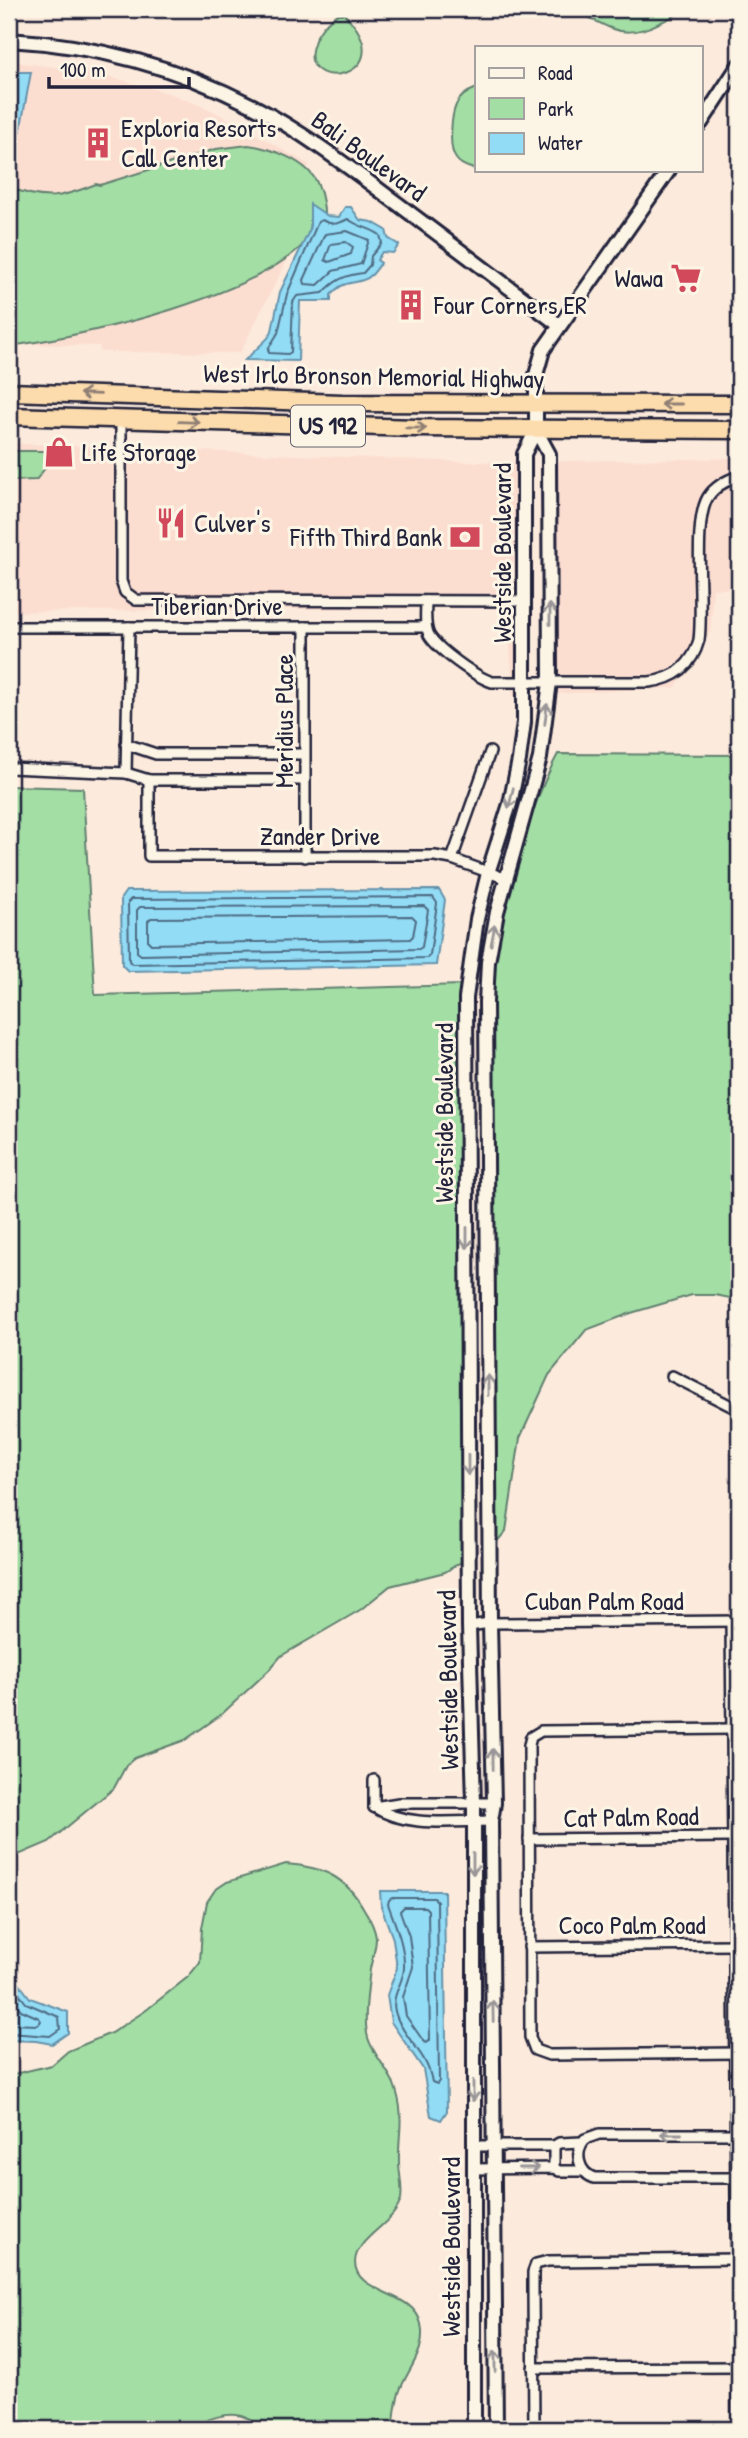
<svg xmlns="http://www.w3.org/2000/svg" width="748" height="2438" font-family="'Patrick Hand',sans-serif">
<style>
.built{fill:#fcded1}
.green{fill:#a3dea5;stroke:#628070;stroke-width:2}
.water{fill:#93dcf5;stroke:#6692ab;stroke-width:2}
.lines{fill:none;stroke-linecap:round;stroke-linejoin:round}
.shore{stroke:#4f6c85;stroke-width:2}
.street-casing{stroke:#22223b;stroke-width:14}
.secondary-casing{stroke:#22223b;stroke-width:18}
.highway-casing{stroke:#22223b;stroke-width:21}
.street{stroke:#fcf5e5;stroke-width:9}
.secondary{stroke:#fcf5e5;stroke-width:12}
.highway{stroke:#fcdcac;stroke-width:16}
.oneway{stroke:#8f7f74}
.oneway2{stroke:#9a9698}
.labels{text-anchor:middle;stroke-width:6;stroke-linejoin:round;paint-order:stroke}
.shield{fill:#fcf5e5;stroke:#63616e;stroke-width:2}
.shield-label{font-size:24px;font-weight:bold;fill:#22223b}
.poi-label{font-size:26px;fill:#22223b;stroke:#fcf5e5;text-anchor:start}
.street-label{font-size:26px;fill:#22223b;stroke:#fcf5e5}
</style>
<rect width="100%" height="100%" fill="#fcebdc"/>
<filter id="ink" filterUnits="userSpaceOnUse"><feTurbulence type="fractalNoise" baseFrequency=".0143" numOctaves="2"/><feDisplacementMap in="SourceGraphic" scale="14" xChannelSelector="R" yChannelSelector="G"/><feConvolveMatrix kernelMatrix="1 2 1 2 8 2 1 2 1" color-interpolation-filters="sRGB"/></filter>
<g filter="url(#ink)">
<!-- built -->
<g class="built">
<path d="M9,61L93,72L169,93L207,108L240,125L310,165L305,172L299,237L240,353L100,352L99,346L9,344Z"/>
<path d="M9,443L473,462L519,461V696H513L507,607L9,612V481L36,480L57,452L9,451Z"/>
<path d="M739,458V589H713L711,630L675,688L553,694V461Z"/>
</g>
<!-- green -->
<g class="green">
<path d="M573,9H688C665,19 639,39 613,29C599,24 586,15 573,9Z"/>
<path d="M338,14H344C408,77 294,98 314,43C317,33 328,19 338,14Z"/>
<path d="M477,88V170C468,167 458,165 454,155C449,145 451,116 456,105C459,97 469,91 477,88Z"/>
<path d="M248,145C271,148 309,161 318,185C322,194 326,212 323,221C321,226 316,230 313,234C265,296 86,336 9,346V187C45,202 61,198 96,184L100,185L216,149Z"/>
<path d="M9,451H58L36,480L9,481Z"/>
<path d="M558,754L739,755V1295L730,1298L715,1295H692L631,1313L586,1330L549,1375L520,1438L506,1531L494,1545L490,1002C493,954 503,911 516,865C527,827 539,789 558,754Z"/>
<path d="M9,786L83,788L95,995L462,985L464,1560L445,1572L390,1586L360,1610L281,1656L269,1670L222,1714L185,1740L135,1758L127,1764L114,1788L49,1842L9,1859Z"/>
<path d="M286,1864C323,1867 345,1876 364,1909C369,1917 375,1928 376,1938C376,1948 372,1959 370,1969C368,1988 363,2020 368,2038C373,2054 387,2068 394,2084C406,2116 398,2130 399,2162C399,2174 403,2187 401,2199C395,2224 356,2237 355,2262C355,2295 414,2290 421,2324C427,2352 407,2369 399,2393C396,2404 394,2417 394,2429H259C243,2404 209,2417 189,2429H9V2071L14,2074L52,2065L68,2051L111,2033L145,2011L188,1977L200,1962L202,1928L207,1902L215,1890L227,1882Z"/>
</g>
<!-- water -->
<g class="water">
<path d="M9,72H31L20,132L9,134Z"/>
<path d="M310,204L328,216L339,217L345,207H351L360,220L372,222L386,230L388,238L399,245L393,253L382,252L377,260L381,263C376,270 371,278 363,280C348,285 343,281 331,295V301H300L298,361L245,360L268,338L272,331L280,292L310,229Z"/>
<path d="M439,890L445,900L436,965L128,971L122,965L121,898L126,891Z"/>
<path d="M380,1891H444L447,2111L441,2120L431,2116L423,2069L391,2022L387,1995L397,1968L393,1939L381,1906Z"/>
<path d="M9,1970L30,1998L68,2012V2033L52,2044L36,2041L9,2040Z"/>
</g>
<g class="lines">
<!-- shore -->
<g class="shore">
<path d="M348,219C360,228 369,227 380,235L382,243L371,256L370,265L363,273C345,275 335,280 323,293L297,296L293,302L291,352L288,354L269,353L268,349L278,333L287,294L318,222L322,220C333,226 338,224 348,219Z"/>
<path d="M347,231L369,240L361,264L333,271L318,285L305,284L304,280L325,234Z"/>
<path d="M346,242L353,247L351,254L329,262L325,260L331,244Z"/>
<path d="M433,897L437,903L430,955L427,958L132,964L129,961L128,902L131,899Z"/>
<path d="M424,906L428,910L422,947L419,949L141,955L137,952V910L140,907Z"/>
<path d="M412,916L416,920L413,936L410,939L151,944L148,941V921L151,918Z"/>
<path d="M392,1898H434L437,1901L439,2081L437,2084L432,2082C427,2053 409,2044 398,2020C387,1996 403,1987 404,1968C405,1946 395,1924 388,1904L389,1900Z"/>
<path d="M404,1907H425L428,1910L430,2040L427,2043L424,2042L406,2016L403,1997L413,1967L409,1936L400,1911Z"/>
<path d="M9,1981L26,2003L59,2017L60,2029L50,2036L9,2033"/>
<path d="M9,1996L21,2010L39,2018L41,2021L38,2025L9,2024"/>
</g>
<!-- street casing -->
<g class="street-casing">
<g id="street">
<path d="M121,420V581L125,592L136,600L525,601"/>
<path d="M426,601C426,612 424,625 429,635C437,649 476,677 492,682H649C675,679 692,666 699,640C704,605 692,523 708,497C715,486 727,480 739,476"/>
<path d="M9,627H426"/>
<path d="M126,744L156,754H304"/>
<path d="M9,768L126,773L149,780H305"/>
<path d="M126,773L129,627"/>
<path d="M149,780V856H435L452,859L490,752"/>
<path d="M305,857V627"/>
<path d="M452,859L507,879"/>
<path d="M672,1376L739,1410"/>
<path d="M731,1621L738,2429"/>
<path d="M469,1626L490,1623L739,1621"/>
<path d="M732,1729L541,1731L531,1737L529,1745L530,2037L535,2050L549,2055L739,2053"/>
<path d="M374,1780V1807"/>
<path d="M374,1807L399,1803H494"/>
<path d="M374,1807C407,1828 453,1821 491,1821"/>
<path d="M529,1839L733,1837"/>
<path d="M529,1947L734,1945"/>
<path d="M739,2134H599L585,2139C574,2152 578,2172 594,2178H739"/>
<path d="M473,2146H554L559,2143L582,2142"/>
<path d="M554,2168V2146"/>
<path d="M473,2169L554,2168L559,2171H583"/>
<path d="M533,2368L739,2367"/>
<path d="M534,2429L533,2289V2272L536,2264L548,2261L739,2259"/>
</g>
</g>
<!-- secondary casing -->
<g class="secondary-casing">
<g id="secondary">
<path d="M9,40C94,45 177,67 253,106C305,133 351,169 398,204C452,244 505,285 559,325"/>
<path d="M701,123L739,65"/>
<path d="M474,2429V1803L469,1626L466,998L477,919L488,873L510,804L519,760L524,722V454L536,430V375L543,350L669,170"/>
<path d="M496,2429L491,1821L494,1803L490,1623L486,1002L488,962L497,912L540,758L550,682L549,454L536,430"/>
</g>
</g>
<!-- highway casing -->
<g class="highway-casing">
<g id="highway">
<path d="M9,392L342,403L739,404"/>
<path d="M9,416L417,428L739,430"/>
</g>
</g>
<!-- street -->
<use href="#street" class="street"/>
<!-- secondary -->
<use href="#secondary" class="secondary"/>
<!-- highway -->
<use href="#highway" class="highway"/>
</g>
<!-- one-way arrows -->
<defs><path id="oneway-shaft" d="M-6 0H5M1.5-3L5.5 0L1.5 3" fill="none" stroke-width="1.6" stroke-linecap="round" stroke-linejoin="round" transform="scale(1.75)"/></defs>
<g class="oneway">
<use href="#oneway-shaft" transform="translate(90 394) rotate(-178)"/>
<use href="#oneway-shaft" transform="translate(671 404) rotate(180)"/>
<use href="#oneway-shaft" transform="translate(189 422) rotate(2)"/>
<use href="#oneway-shaft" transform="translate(416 428) rotate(1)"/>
</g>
<g class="oneway2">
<use href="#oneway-shaft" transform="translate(550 614) rotate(-90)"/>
<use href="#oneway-shaft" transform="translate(546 714) rotate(-83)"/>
<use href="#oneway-shaft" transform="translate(511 798) rotate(103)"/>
<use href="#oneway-shaft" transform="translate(493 935) rotate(-79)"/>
<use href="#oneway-shaft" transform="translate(467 1238) rotate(90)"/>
<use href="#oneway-shaft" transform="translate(488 1385) rotate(-90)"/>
<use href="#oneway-shaft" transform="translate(468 1465) rotate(90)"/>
<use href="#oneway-shaft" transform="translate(493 1759) rotate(-91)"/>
<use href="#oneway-shaft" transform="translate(473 1864) rotate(90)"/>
<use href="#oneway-shaft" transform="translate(493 2011) rotate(-91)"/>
<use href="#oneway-shaft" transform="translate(473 2091) rotate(90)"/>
<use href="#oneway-shaft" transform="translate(671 2134) rotate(180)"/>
<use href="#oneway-shaft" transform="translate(529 2168)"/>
<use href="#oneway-shaft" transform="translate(495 2361) rotate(-90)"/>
</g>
</g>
<!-- icons -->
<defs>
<g id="building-bare" transform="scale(2.415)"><path d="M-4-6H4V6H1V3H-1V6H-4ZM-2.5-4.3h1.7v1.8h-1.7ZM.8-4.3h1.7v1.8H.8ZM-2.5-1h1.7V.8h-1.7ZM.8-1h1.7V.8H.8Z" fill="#d1495b" stroke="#fcf5e5" stroke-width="2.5" paint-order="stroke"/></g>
<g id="supermarket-bare" transform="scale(2.415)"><path d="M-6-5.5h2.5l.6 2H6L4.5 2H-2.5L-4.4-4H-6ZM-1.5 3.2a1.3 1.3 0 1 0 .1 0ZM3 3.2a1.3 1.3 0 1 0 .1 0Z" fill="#d1495b" stroke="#fcf5e5" stroke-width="2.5" paint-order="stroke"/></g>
<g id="shop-bare" transform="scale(2.415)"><path d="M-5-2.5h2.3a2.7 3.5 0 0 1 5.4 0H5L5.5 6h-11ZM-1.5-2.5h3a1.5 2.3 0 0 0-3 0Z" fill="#d1495b" stroke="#fcf5e5" stroke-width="2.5" paint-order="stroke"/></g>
<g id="restaurant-bare" transform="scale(2.415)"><path d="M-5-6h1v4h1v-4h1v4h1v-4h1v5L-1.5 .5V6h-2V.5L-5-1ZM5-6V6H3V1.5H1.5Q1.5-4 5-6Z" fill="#d1495b" stroke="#fcf5e5" stroke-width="2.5" paint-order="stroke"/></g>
<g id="bank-bare" transform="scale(2.415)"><path d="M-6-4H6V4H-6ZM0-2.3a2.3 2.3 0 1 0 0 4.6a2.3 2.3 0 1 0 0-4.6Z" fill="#d1495b" stroke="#fcf5e5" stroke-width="2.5" paint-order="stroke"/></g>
</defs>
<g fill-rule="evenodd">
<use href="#building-bare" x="98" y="143"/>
<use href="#supermarket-bare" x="686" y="278"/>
<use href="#building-bare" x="411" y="305"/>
<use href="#shop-bare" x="59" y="452"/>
<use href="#restaurant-bare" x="171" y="523"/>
<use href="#bank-bare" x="465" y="537"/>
</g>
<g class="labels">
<!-- shield labels -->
<rect class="shield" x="291" y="405.5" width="74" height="41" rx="5"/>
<g class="shield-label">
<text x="328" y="434">US 192</text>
</g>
<!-- poi labels -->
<g class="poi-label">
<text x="121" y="137">Exploria Resorts<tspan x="121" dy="30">Call Center</tspan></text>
<text x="663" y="287" text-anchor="end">Wawa</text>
<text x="434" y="314">Four Corners ER</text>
<text x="82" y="461">Life Storage</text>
<text x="194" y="532">Culver's</text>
<text x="442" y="546" text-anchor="end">Fifth Third Bank</text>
</g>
<!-- street labels -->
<g class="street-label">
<text transform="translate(369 156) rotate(36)" y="9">Bali Boulevard</text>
<text transform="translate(374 376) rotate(1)" y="9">West Irlo Bronson Memorial Highway</text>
<text transform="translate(502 553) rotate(-90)" y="9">Westside Boulevard</text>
<text x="217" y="615">Tiberian Drive</text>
<text transform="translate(284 721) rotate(-90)" y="9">Meridius Place</text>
<text x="320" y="845">Zander Drive</text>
<text transform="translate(444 1113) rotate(-90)" y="9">Westside Boulevard</text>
<text x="604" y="1610">Cuban Palm Road</text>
<text transform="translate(448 1680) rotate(-91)" y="9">Westside Boulevard</text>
<text transform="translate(631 1817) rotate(-1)" y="9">Cat Palm Road</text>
<text x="632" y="1934">Coco Palm Road</text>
<text transform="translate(451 2247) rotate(-90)" y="9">Westside Boulevard</text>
</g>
</g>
<!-- margin -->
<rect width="748" height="2438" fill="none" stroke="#fcf5e5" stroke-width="35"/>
<rect x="18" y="18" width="713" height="2403" fill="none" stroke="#22223b" stroke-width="2.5" filter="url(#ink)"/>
<!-- legend -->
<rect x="475" y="46" width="228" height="126" fill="#fcf5e5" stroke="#a5a1a1" stroke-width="2"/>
<rect x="489" y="68" width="35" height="10" fill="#fcf5e5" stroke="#a5a1a1" stroke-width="2"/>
<text x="538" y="80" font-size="21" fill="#22223b">Road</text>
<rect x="489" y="98" width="35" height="21" fill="#a3dea5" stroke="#a5a1a1" stroke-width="2"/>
<text x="538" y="116" font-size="21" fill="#22223b">Park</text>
<rect x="489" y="133" width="35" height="21" fill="#93dcf5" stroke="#a5a1a1" stroke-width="2"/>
<text x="538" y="150" font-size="21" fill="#22223b">Water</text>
<!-- scale -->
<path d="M49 77v10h140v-10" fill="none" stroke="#22223b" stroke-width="3.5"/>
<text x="60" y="77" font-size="21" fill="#22223b" stroke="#fcf5e5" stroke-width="5" paint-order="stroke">100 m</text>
</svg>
